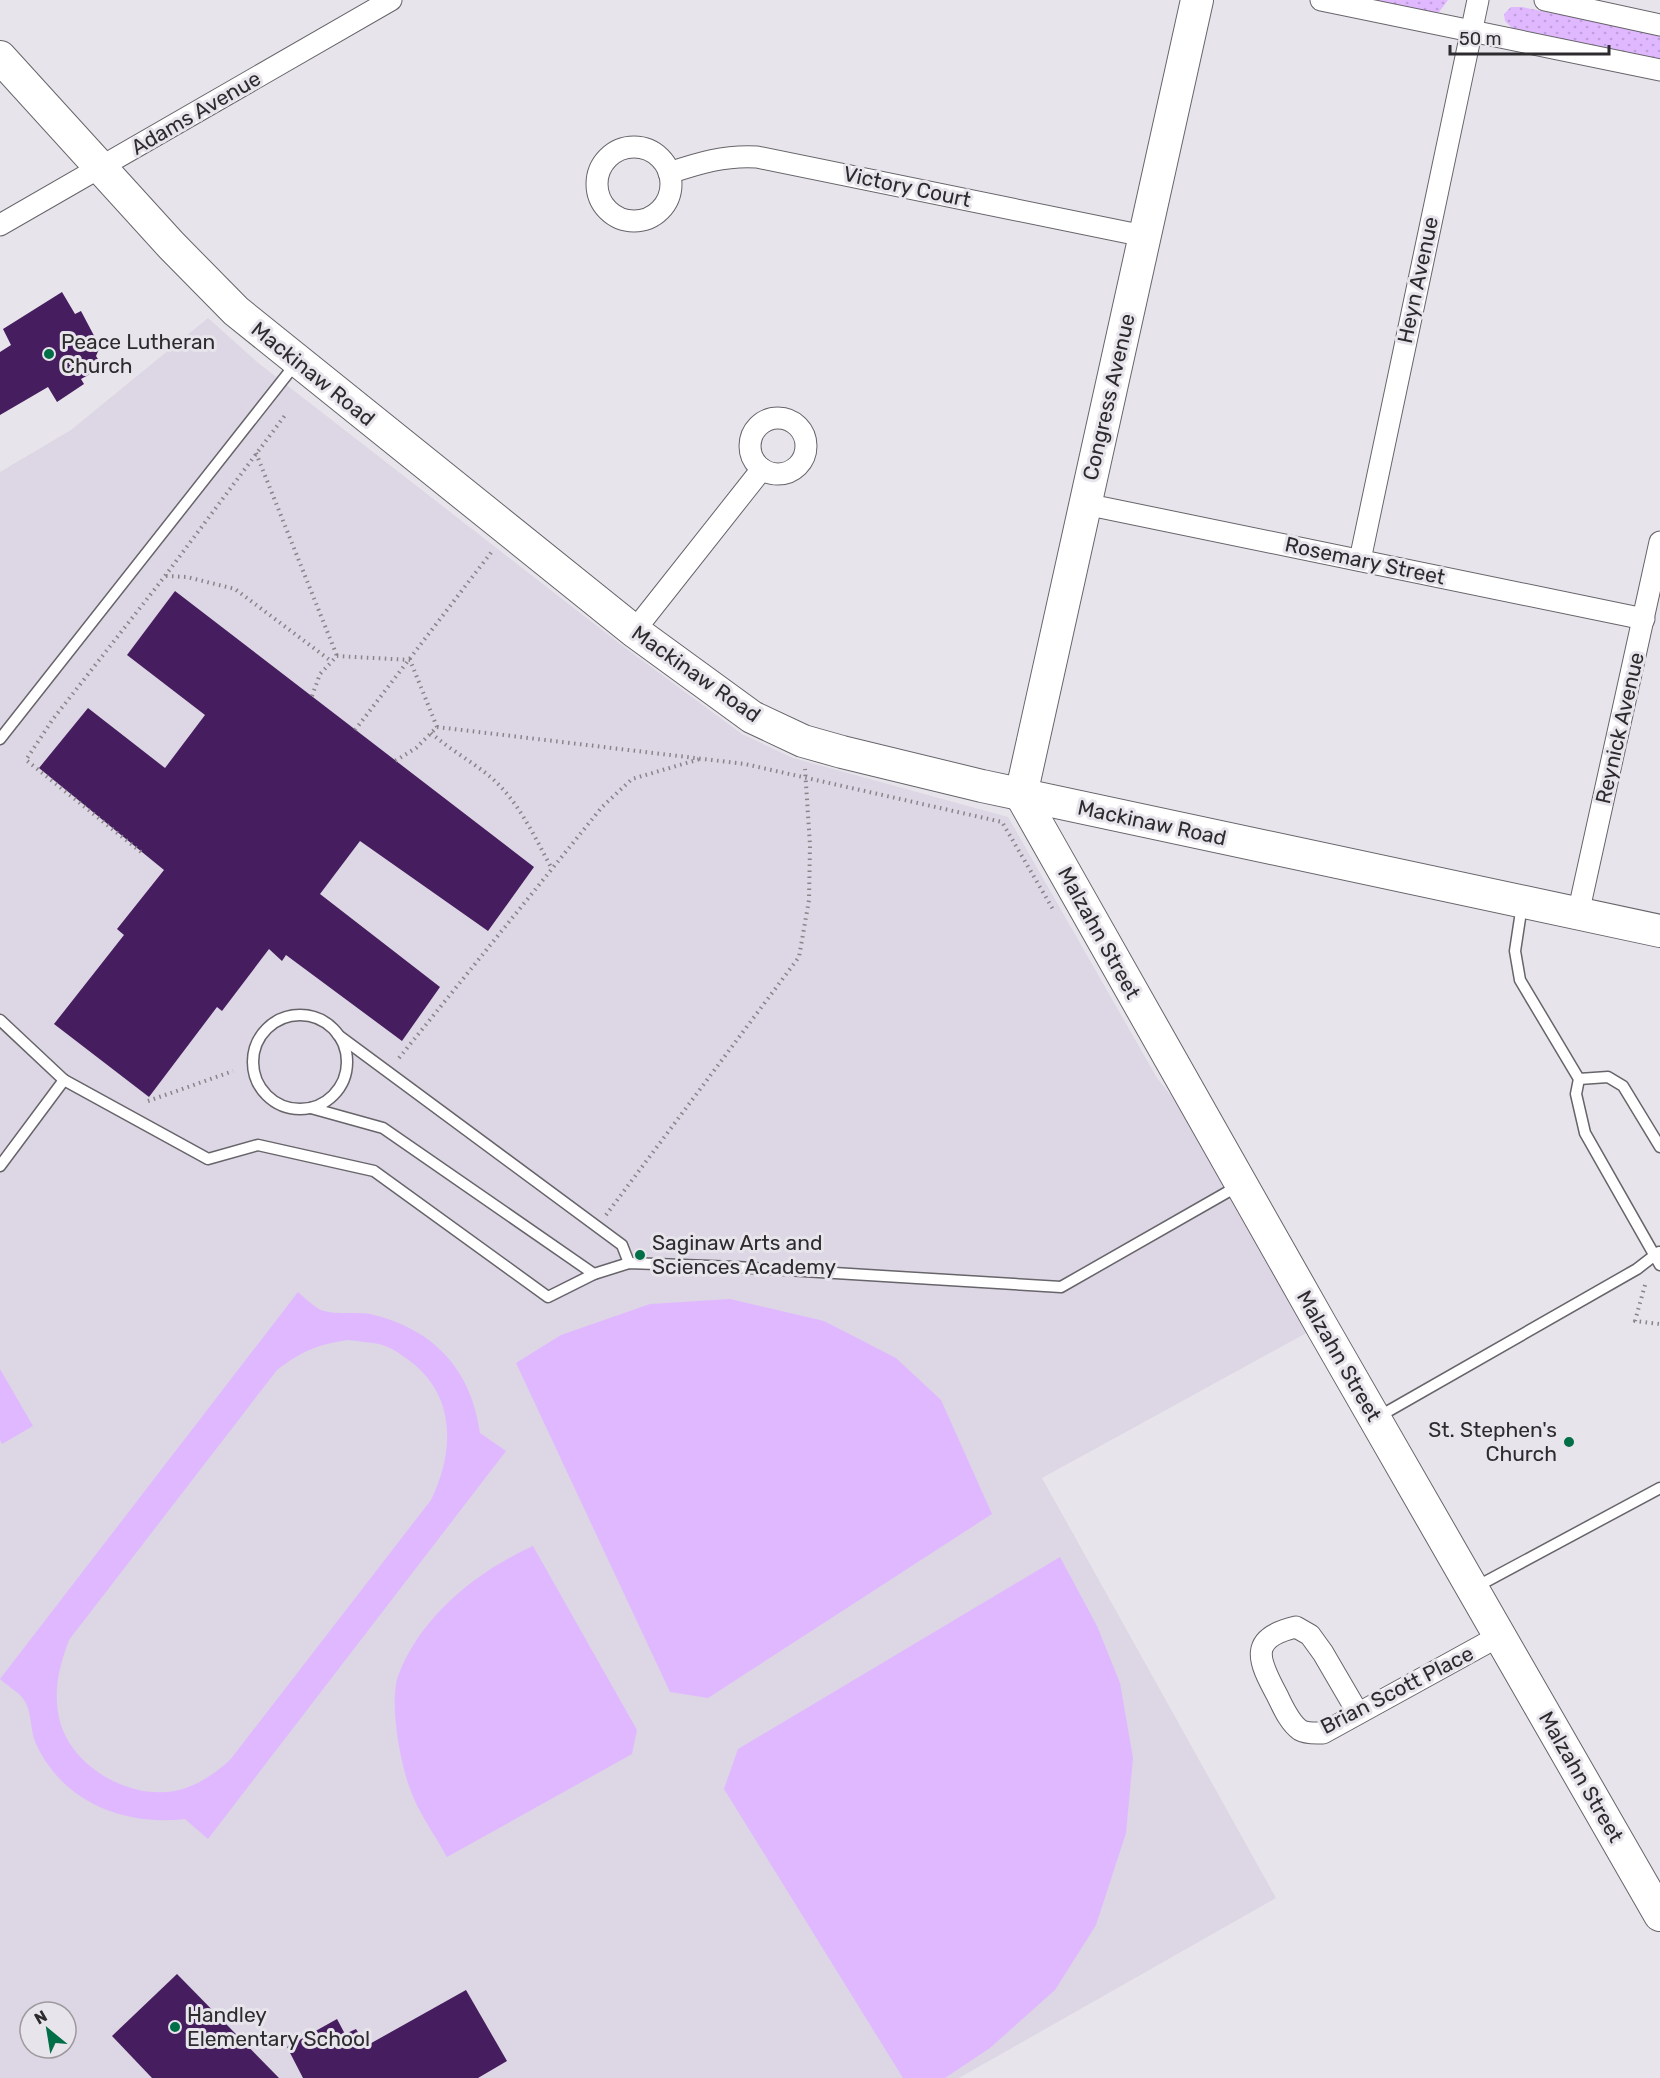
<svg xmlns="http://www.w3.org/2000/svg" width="1660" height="2078" font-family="Rubik,sans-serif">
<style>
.built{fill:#ddd6e4;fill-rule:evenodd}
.grass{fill:url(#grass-dots)}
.pitch{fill:#e0b8ff;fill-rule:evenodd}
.building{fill:#461e5f}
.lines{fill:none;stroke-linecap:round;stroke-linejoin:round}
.lane-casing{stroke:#67646a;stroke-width:13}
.street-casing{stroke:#67646a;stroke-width:23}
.secondary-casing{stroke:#67646a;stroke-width:34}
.path{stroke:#88858a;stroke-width:4;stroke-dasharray:1.5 4.5;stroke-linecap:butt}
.lane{stroke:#fff;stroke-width:10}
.street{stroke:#fff;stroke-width:21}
.secondary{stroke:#fff;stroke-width:32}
.poi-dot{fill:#006e46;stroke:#e8e4eb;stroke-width:2}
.labels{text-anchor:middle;stroke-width:6;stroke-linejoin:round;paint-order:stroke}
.street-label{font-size:21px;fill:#2d2b2e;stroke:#e8e4eb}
.poi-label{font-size:21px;fill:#2d2b2e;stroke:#e8e4eb;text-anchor:start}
</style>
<defs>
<pattern id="grass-dots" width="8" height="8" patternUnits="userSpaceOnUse" patternTransform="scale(1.5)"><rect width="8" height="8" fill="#e0b8ff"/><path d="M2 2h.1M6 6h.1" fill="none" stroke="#c09edb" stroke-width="1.8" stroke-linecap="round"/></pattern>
</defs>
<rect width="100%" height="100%" fill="#e8e4eb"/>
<!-- built -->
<path class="built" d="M208,318L257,362L624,647L742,734L793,758L1008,817L1157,1078L1241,1185L1321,1325L1042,1478L1276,1898L959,2078H0V472L71,430ZM30,2012H66V2048H30Z"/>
<!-- grass -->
<g class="grass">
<path d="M1367,0H1448L1439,12H1426Z"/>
<path d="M1511,7H1522L1660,35V60L1512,28L1505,21L1504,14Z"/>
</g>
<!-- pitch -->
<g class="pitch">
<path d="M298,1292C305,1298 312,1305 319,1309C332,1316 355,1311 370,1314C434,1329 471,1369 480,1433L506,1451L208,1839L185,1819C123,1826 63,1802 36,1744C30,1731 32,1711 24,1700C19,1692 7,1686 0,1679ZM347,1340C357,1341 369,1342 379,1344C392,1347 405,1357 415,1365C457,1401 453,1455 431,1500L230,1760C213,1775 197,1786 175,1791C126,1800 65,1763 58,1712C54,1686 60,1664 69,1640L277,1370C302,1351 316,1345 347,1340Z"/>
<path d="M730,1299L824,1321L896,1358L941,1400L992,1514L708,1698L670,1692L516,1363L561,1335L650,1304Z"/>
<path d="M0,1369L33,1426L2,1444L0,1440Z"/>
<path d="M533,1546L637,1730L632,1754L447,1857C435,1835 418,1812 410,1789C400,1762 389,1703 398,1676C421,1616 476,1572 533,1546Z"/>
<path d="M1060,1557L1097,1626L1120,1683L1133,1758L1126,1833L1096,1925L1055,1990L990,2048L945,2078H903L724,1789L738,1749Z"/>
</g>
<!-- building -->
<g class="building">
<path d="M62,292L75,314L81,311L100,347L96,356L103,367L81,379L84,384L57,402L48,387L0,415V352L11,345L3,329Z"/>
<path d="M175,591L534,867L488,931L360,841L320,894L440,987L402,1041L286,955L282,961L269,949L222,1011L217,1007L149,1097L54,1024L124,935L117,929L164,870L39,768L88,708L165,768L205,715L127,655Z"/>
<path d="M177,1974L279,2078H152L112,2036Z"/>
<path d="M466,1990L507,2061L478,2078H303L287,2047L337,2019L345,2034L356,2029L366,2046Z"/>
</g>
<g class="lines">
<!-- lane casing -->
<g class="lane-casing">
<g id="lane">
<path d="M0,739L297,362"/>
<path d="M1522,905L1515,951L1520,980L1579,1079L1576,1094L1585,1133L1660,1265"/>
<circle cx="300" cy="1062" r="47"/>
<path d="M0,1020L64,1080"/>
<path d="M338,1035L622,1245L629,1263"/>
<path d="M1579,1079L1608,1077L1623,1086L1660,1147"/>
<path d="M311,1108L383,1128L594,1274"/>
<path d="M0,1166L64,1080L208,1159L258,1145L374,1171L548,1297L594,1274L629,1263L736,1267L1061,1287L1238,1186"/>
<path d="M1378,1417L1637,1269L1659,1252"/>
<path d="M1474,1588L1660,1488"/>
</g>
</g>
<!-- street casing -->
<g class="street-casing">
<g id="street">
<path d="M1321,0L1660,70"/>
<path d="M1545,0L1660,25"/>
<circle cx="634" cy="184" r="37"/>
<path d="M669,173C699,163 725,155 757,157L1144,236"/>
<path d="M0,225L391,0"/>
<circle cx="778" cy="446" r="28"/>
<path d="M1085,504L1644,619"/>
<path d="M1360,560L1478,0"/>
<path d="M634,631L762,469"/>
<path d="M1578,914L1660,542"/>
<path d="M1358,1713L1323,1653L1310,1635L1296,1627C1248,1638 1258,1660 1277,1695C1283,1707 1289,1722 1300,1730C1307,1734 1316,1733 1323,1733L1501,1635"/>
</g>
</g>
<!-- secondary casing -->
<g class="secondary-casing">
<g id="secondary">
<path d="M0,57L171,245L236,311L634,631L752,717L803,741L842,752L982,786L1660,931"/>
<path d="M1021,795L1321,1325L1660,1915"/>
<path d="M1021,795L1197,0"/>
</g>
</g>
<!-- path -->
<g class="path">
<path d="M256,453L337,656"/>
<path d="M166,576L187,577L235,589L331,661"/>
<path d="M312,696L320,674L337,656L410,660L437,727L416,748L395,761"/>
<path d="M437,727L745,764L1002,822L1054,911"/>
<path d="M355,730L493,550"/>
<path d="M431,733C448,748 469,760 487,774C518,799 534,836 552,869"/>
<path d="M141,852L26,760L53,719L165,576L286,414"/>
<path d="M399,1058L602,807L632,779L700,759"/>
<path d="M148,1101L233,1071"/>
<path d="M606,1215L799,957L809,900L810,845L805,769"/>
<path d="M1645,1285L1635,1321L1660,1324"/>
</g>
<!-- lane -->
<use href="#lane" class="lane"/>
<!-- street -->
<use href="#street" class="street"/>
<!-- secondary -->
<use href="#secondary" class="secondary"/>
</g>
<!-- markers -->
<g class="poi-dot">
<circle cx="49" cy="354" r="6"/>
<circle cx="640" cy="1255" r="6"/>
<circle cx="1569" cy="1442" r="6"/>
<circle cx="175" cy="2027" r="6"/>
</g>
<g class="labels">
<!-- street labels -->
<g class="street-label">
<text transform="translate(196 113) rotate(-30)" y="7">Adams Avenue</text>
<text transform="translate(907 187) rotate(12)" y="7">Victory Court</text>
<text transform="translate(1418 280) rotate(-78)" y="7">Heyn Avenue</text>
<text transform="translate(313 374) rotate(39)" y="7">Mackinaw Road</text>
<text transform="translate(1109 397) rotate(-77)" y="7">Congress Avenue</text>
<text transform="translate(1365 561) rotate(12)" y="7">Rosemary Street</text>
<text transform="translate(696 674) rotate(35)" y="7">Mackinaw Road</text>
<text transform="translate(1620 728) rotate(-77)" y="7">Reynick Avenue</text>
<text transform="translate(1152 823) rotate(12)" y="7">Mackinaw Road</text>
<text transform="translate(1099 933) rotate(61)" y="7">Malzahn Street</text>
<text transform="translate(1339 1356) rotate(60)" y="7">Malzahn Street</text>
<text transform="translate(1397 1690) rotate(-27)" y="7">Brian Scott Place</text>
<text transform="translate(1581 1777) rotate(60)" y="7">Malzahn Street</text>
</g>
<!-- poi labels -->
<g class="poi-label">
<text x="61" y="349">Peace Lutheran<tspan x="61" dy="24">Church</tspan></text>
<text x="652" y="1250">Saginaw Arts and<tspan x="652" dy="24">Sciences Academy</tspan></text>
<text x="1557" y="1437" text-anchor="end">St. Stephen's<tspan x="1557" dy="24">Church</tspan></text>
<text x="187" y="2022">Handley<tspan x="187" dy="24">Elementary School</tspan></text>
</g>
</g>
<!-- north arrow -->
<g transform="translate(48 2030) rotate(330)"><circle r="28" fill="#e8e4eb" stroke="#9d9a9f" stroke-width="1.5"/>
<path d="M0-4.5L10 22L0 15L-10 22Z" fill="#006e46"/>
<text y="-9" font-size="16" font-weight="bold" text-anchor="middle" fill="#2d2b2e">N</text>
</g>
<!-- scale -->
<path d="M1450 45v9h159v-9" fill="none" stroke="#2d2b2e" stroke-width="3"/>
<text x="1459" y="45" font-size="18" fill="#2d2b2e" stroke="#e8e4eb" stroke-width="4.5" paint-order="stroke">50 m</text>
</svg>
